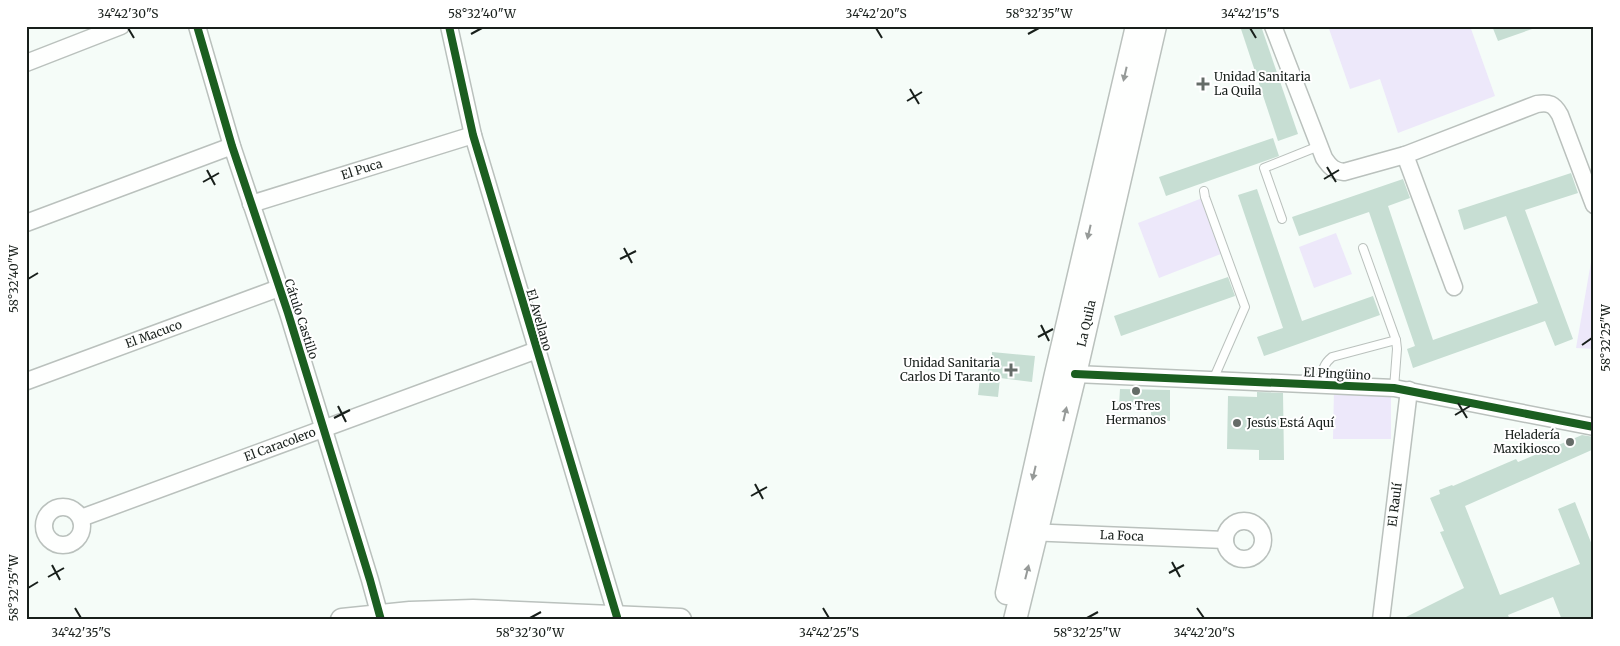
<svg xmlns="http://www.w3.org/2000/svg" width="1620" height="646" font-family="Merriweather,serif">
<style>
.green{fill:#ede8fa}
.building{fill:#c7ded3}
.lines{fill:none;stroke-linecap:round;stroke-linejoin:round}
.lane-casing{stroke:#bac1bd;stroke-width:10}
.street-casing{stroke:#bac1bd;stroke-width:19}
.secondary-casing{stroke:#bac1bd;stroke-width:25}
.lane{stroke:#fefffe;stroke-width:8}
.street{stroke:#fefffe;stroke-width:16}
.secondary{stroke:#fefffe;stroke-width:22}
.cycleway-casing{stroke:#fff;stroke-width:11}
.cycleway{stroke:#1b5e20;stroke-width:8}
.oneway{fill:#969a98}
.ticks{fill:none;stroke:#181f1b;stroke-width:2}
.poi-dot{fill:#656c68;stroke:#fff;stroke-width:2}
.labels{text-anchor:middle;stroke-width:4;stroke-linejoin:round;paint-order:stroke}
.poi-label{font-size:12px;fill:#181f1b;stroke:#fff;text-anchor:start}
.street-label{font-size:12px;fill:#181f1b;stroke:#fff}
.neatline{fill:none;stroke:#181f1b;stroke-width:2}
.ticks-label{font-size:12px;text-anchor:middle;fill:#181f1b}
</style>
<rect width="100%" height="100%" fill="#f5fcf8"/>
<!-- green -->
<g class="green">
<path d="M1328,26H1470L1495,96L1398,133L1380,79L1350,89Z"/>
<path d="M1205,197L1226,252L1159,278L1138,223Z"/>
<path d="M1336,233L1352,274L1314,288L1299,247Z"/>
<path d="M1594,245V349L1576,348Z"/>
<path d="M1334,388L1391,389V439H1333Z"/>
</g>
<!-- building -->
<g class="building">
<path d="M1240,26H1261L1298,134L1278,141Z"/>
<path d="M1492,26H1535V28L1498,41Z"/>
<path d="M1273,138L1279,156L1166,196L1159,177Z"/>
<path d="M1571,173L1578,193L1525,210L1573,339L1555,346L1545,321L1413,368L1407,349L1415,346L1369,212L1299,236L1292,217L1403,179L1410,198L1388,206L1433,340L1538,303L1506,216L1464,230L1458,210Z"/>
<path d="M1257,189L1302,321L1373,296L1380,315L1264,356L1257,337L1283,328L1238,195Z"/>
<path d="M1228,277L1235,296L1121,336L1114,316Z"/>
<path d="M992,352L1035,356L1032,382L1000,378L998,397L978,395L980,378L987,379L989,360L992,361Z"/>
<path d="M1120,389L1170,390V421L1151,420V407L1119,406Z"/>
<path d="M1257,392L1283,393L1284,460H1259V450L1227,449L1228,396L1257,397Z"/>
<path d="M1582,435L1594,437V449L1465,506L1500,595L1580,564L1558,509L1575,502L1594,550V620H1562L1553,597L1508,615L1510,620H1400L1464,588L1440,532L1444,531L1430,498L1440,494L1439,490L1452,485L1453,486L1516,459L1518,462Z"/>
</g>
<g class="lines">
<!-- lane casing -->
<g class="lane-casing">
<g id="lane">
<path d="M1204,191L1205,197L1245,307L1213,380"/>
<path d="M1282,219L1264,168L1319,146"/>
<path d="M1363,248L1396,340L1397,349L1394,388"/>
<path d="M1320,385C1322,373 1322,365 1332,357L1396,340"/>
</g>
</g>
<!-- street casing -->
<g class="street-casing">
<g id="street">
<path d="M197,26L232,146L288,313L370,580L381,620"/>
<path d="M449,26L473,135L617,617"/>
<path d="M1273,26L1324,158C1330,167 1334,171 1344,172L1405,155L1537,104C1549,102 1554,104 1560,115L1594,205"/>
<path d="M26,63L121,26"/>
<path d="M1405,155L1454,287"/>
<path id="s1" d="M251,204L473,135"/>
<path d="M26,223L232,146"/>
<path d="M1075,374L1394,388L1594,427"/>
<path id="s2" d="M27,381L279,288"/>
<circle cx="63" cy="526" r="19"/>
<path id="s3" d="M81,518L537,350"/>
<circle cx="1244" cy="540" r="19"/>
<path id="s4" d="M1027,532L1225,540"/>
<path id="s5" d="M1381,620L1409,390"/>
</g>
</g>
<!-- secondary casing -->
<g class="secondary-casing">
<g id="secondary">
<path d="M1007,593L1056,374L1137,26"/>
<path d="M342,620L410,613L473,611L680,620"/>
<path id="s6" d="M1015,620L1075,374L1155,26"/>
</g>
</g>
<!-- lane -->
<use href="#lane" class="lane"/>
<!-- street -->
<use href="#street" class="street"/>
<!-- secondary -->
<use href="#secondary" class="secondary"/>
<!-- cycleway casing -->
<g class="cycleway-casing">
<g id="cycleway">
<path d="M197,26L232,146L288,313L370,580L381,620"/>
<path d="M449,26L473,135L617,617"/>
<path d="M1075,374L1394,388L1594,427"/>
</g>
</g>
<!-- cycleway -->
<use href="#cycleway" class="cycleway"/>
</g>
<!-- one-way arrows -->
<defs><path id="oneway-solid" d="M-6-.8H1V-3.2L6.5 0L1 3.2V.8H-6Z" transform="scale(1.25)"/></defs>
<g class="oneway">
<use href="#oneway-solid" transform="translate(1125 74) rotate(103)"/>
<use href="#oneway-solid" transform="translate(1089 232) rotate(103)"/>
<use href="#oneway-solid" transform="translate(1065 414) rotate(-77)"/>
<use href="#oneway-solid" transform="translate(1034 473) rotate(103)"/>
<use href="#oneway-solid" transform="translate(1027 572) rotate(-76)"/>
</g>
<!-- ticks -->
<path class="ticks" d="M128,28L134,38M876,28L882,38M1250,28L1256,38M471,34L482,28M1028,34L1039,28M910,89L919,104M907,101L922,92M1327,167L1336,182M207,170L215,185M1324,179L1339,170M203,182L219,173M624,248L632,263M620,259L636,251M28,279L38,273M1041,325L1049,341M1038,337L1053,329M1582,345L1592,338M1458,403L1467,418M338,406L346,422M1455,415L1470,406M334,418L350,410M755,484L763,499M751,496L767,487M1172,562L1180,577M52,565L60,580M1169,573L1184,565M48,577L64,568M28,588L38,582M75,608L81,618M823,608L829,618M1197,608L1204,618M530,618L541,612M1087,618L1098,612"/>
<!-- markers -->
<g class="poi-dot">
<path d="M1200.5 76.5h5v5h5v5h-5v5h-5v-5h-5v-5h5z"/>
<path d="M1008.5 362.5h5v5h5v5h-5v5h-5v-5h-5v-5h5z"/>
<circle cx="1136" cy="391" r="5"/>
<circle cx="1237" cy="423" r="5"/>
<circle cx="1570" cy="442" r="5"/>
</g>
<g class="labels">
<!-- poi labels -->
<g class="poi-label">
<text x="1214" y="81">Unidad Sanitaria<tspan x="1214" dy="14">La Quila</tspan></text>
<text x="1000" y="367" text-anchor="end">Unidad Sanitaria<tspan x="1000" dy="14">Carlos Di Taranto</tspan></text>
<text x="1136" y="410" text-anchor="middle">Los Tres<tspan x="1136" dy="14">Hermanos</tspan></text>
<text x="1247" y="427">Jesús Está Aquí</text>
<text x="1560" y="439" text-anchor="end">Heladería<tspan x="1560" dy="14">Maxikiosco</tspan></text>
</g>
<!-- street labels -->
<g class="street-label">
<text dy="4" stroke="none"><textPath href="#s1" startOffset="116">El Puca</textPath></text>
<text transform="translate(301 319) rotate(72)" y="4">Cátulo Castillo</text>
<text transform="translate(539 320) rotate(74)" y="4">El Avellano</text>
<text dy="4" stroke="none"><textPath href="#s6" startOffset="305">La Quila</textPath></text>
<text dy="4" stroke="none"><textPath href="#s2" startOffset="135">El Macuco</textPath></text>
<text transform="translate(1337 374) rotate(3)" y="4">El Pingüino</text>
<text dy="4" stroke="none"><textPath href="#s3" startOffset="212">El Caracolero</textPath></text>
<text dy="4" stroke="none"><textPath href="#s5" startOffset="116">El Raulí</textPath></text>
<text dy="4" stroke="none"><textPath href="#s4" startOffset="95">La Foca</textPath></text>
</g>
</g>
<!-- border -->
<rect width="1620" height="646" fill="none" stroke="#ffffff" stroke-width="55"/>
<rect x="28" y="28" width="1564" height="590" class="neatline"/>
<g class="ticks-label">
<text x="128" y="18">34°42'30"S</text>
<text x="482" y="18">58°32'40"W</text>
<text x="876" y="18">34°42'20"S</text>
<text x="1039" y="18">58°32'35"W</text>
<text x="1250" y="18">34°42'15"S</text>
<text transform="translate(14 279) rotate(-90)" y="4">58°32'40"W</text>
<text transform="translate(1606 338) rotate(-90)" y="4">58°32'25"W</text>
<text transform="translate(14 588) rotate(-90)" y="4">58°32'35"W</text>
<text x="81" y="637">34°42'35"S</text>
<text x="530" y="637">58°32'30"W</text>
<text x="829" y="637">34°42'25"S</text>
<text x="1087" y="637">58°32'25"W</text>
<text x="1204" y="637">34°42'20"S</text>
</g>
</svg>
